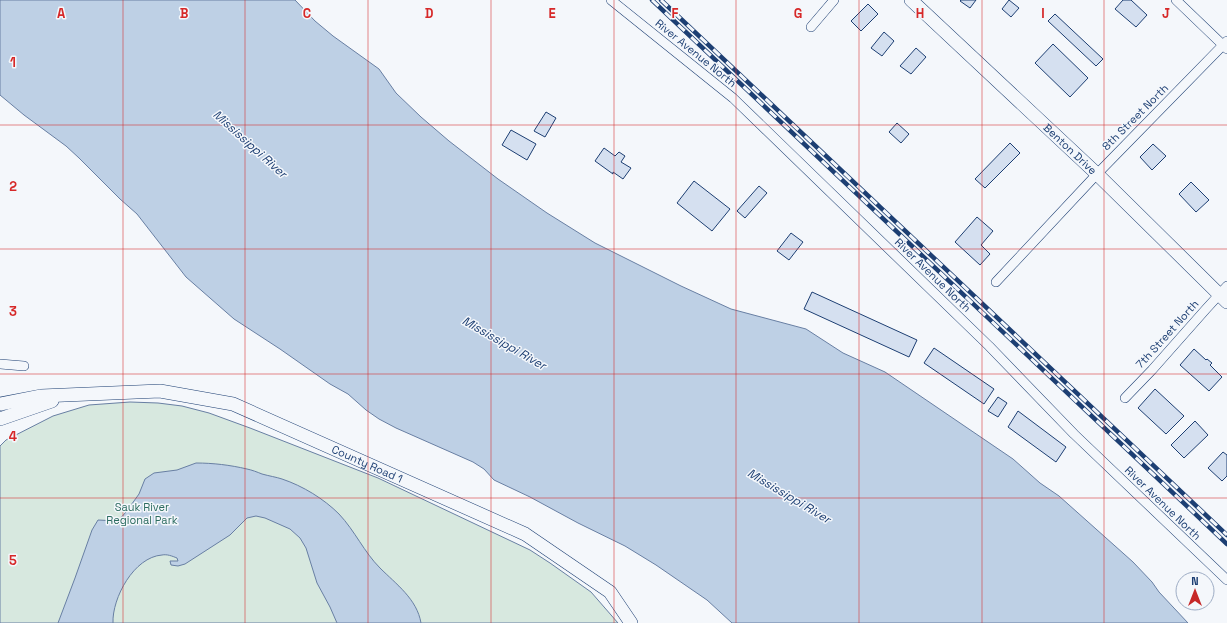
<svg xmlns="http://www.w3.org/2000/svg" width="1227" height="623" font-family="'Space Grotesk',sans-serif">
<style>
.green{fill:#d7e8df;stroke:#687fa3}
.water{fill:#bed0e5;stroke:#687fa3}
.building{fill:#d5e0f0;stroke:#1d3f73}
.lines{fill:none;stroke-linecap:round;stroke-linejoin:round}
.street-casing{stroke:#1d3f73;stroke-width:10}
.secondary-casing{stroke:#1d3f73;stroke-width:14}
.street{stroke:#f4f7fb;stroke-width:9}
.secondary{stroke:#f4f7fb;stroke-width:13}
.rail-casing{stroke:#1d3f73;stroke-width:4.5}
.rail{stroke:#f4f7fb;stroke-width:3;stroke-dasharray:9;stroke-linecap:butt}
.grid{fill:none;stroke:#d62828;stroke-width:1;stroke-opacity:0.55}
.labels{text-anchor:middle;stroke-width:3;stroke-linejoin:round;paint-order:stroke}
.street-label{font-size:11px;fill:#1d3f73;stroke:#f4f7fb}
.park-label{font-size:11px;fill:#2c6c60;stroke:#f4f7fb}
.water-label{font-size:12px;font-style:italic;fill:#1d3f73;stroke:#f4f7fb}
.grid-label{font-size:13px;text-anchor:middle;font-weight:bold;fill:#d62828;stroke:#f4f7fb;stroke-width:3;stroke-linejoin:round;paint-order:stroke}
</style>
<rect width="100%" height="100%" fill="#f4f7fb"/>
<!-- green -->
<path class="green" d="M130,402L158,403L182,406L209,413L250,428L378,478L530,550L550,563L591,592L618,623H0V446L6,440L53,416L89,405Z"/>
<!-- water -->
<g class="water">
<path d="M0,0H295L315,21L333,36L379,69L396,93L421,117L449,141L498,179L547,213L595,243L681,286L731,309L806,329L843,353L885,372L1013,459L1040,483L1059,496L1133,562L1152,582L1159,592L1188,623H732L707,600L656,565L625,546L578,523L530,497L494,480L484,469L473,462L396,428L379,419L366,410L348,394L330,384L280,349L234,319L186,277L137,214L120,199L79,158L66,146L24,115L0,95Z"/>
<path d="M196,463C213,463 230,465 247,469C252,470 257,472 262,474C269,476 276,477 282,479C303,486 324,499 339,514C355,531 364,552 380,568C396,584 417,599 421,623H337L330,607L317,583L306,548L300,538L290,529L265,518L256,516L247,518L230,535L185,564L178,566L171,565L170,561H178L177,558C172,556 167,554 162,555C134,557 112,598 113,623H58L75,578L92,530L98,520L118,521L126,512L139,494L145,479L154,473L177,470Z"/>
</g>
<!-- building -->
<g class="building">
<path d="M961,0H976L970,8L960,1Z"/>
<path d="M1009,0L1019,8L1011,17L1002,9Z"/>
<path d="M1123,0H1131L1147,15L1136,27L1115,9Z"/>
<path d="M868,4L878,14L861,31L851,21Z"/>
<path d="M1055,14L1103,59L1096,66L1048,21Z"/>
<path d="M884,32L894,41L882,56L871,48Z"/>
<path d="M1053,44L1088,78L1070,97L1035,63Z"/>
<path d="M916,48L926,57L911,74L900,66Z"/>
<path d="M546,112L556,118L545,137L534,131Z"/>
<path d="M897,123L909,134L901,143L889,132Z"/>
<path d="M511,130L536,144L527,160L502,145Z"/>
<path d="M1010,143L1020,153L985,188L975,179Z"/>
<path d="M1153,144L1166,156L1152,170L1140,157Z"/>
<path d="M604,148L615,156L619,152L625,156L621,162L631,168L623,179L613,172V174L595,161Z"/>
<path d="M694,181L730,209L712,231L677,203Z"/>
<path d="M1191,182L1209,200L1196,212L1179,194Z"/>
<path d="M759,186L767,193L745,218L737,211Z"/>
<path d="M977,217L993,231L981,245L990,254L980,265L955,242Z"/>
<path d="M791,233L803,242L789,260L777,251Z"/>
<path d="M812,292L917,340L909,357L804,309Z"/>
<path d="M934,348L994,389L984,404L924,363Z"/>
<path d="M1194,349L1206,360L1207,359L1212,363L1210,365L1222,377L1209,391L1180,365Z"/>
<path d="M1155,389L1184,416L1166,434L1138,408Z"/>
<path d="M998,397L1007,403L998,417L988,411Z"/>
<path d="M1018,411L1066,447L1056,462L1008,427Z"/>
<path d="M1195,421L1208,435L1184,458L1171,445Z"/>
<path d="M1223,452L1227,455V476L1222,481L1208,468Z"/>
</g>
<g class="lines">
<!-- street casing -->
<g class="street-casing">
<g id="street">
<path d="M611,0L733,98L989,346L1074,434L1227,580"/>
<path d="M1176,0L1227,49"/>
<path d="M811,27L834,0"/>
<path d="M996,282L1097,174L1227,41"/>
<path d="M0,364L24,366"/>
<path d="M1125,398L1152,370L1206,309L1227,286"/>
</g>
</g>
<!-- secondary casing -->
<g class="secondary-casing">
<g id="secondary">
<path id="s1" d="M911,0L1097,174L1227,302"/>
<path id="s2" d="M0,404L41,396L160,391L233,404L525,534L610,592L631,623"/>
<path d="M0,419L52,401"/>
</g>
</g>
<!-- street -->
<use href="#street" class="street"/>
<!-- secondary -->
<use href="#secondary" class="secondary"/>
<!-- rail casing -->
<g class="rail-casing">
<g id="rail">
<path d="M652,0L1227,544"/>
<path d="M661,0L1227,535"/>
</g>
</g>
<!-- rail -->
<use href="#rail" class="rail"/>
</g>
<!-- grid -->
<path class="grid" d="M123,0V623M245,0V623M368,0V623M491,0V623M614,0V623M736,0V623M859,0V623M982,0V623M1104,0V623M0,125H1227M0,249H1227M0,374H1227M0,498H1227"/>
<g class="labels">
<!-- street labels -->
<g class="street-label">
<text transform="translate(696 53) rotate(39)" y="4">River Avenue North</text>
<text transform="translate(1135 117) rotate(-45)" y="4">8th Street North</text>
<text dy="4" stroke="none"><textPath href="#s1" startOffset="218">Benton Drive</textPath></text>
<text transform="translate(933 275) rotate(44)" y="4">River Avenue North</text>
<text transform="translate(1167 334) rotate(-48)" y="4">7th Street North</text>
<text dy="4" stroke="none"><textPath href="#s2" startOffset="382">County Road 1</textPath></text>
<text transform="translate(1163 503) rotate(44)" y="4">River Avenue North</text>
</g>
<!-- park labels -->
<g class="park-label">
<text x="142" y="511">Sauk River<tspan x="142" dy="13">Regional Park</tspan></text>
</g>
<!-- water labels -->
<g class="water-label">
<text transform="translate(250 144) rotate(42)" y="4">Mississippi River</text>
<text transform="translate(504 343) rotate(30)" y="4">Mississippi River</text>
<text transform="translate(789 496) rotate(31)" y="4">Mississippi River</text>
</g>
</g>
<g class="grid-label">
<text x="61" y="18">A</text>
<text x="184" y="18">B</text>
<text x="307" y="18">C</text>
<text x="429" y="18">D</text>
<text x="552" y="18">E</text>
<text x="675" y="18">F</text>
<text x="798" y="18">G</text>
<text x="920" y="18">H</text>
<text x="1043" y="18">I</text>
<text x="1166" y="18">J</text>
<text x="13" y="67">1</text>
<text x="13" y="191">2</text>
<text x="13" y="316">3</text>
<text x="13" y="441">4</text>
<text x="13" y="565">5</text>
</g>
<!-- north arrow -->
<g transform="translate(1195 591)"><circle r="19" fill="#f4f7fb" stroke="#9eadc5"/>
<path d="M0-3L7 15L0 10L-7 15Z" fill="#c62828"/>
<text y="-6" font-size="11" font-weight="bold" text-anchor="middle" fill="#1d3f73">N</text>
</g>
</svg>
